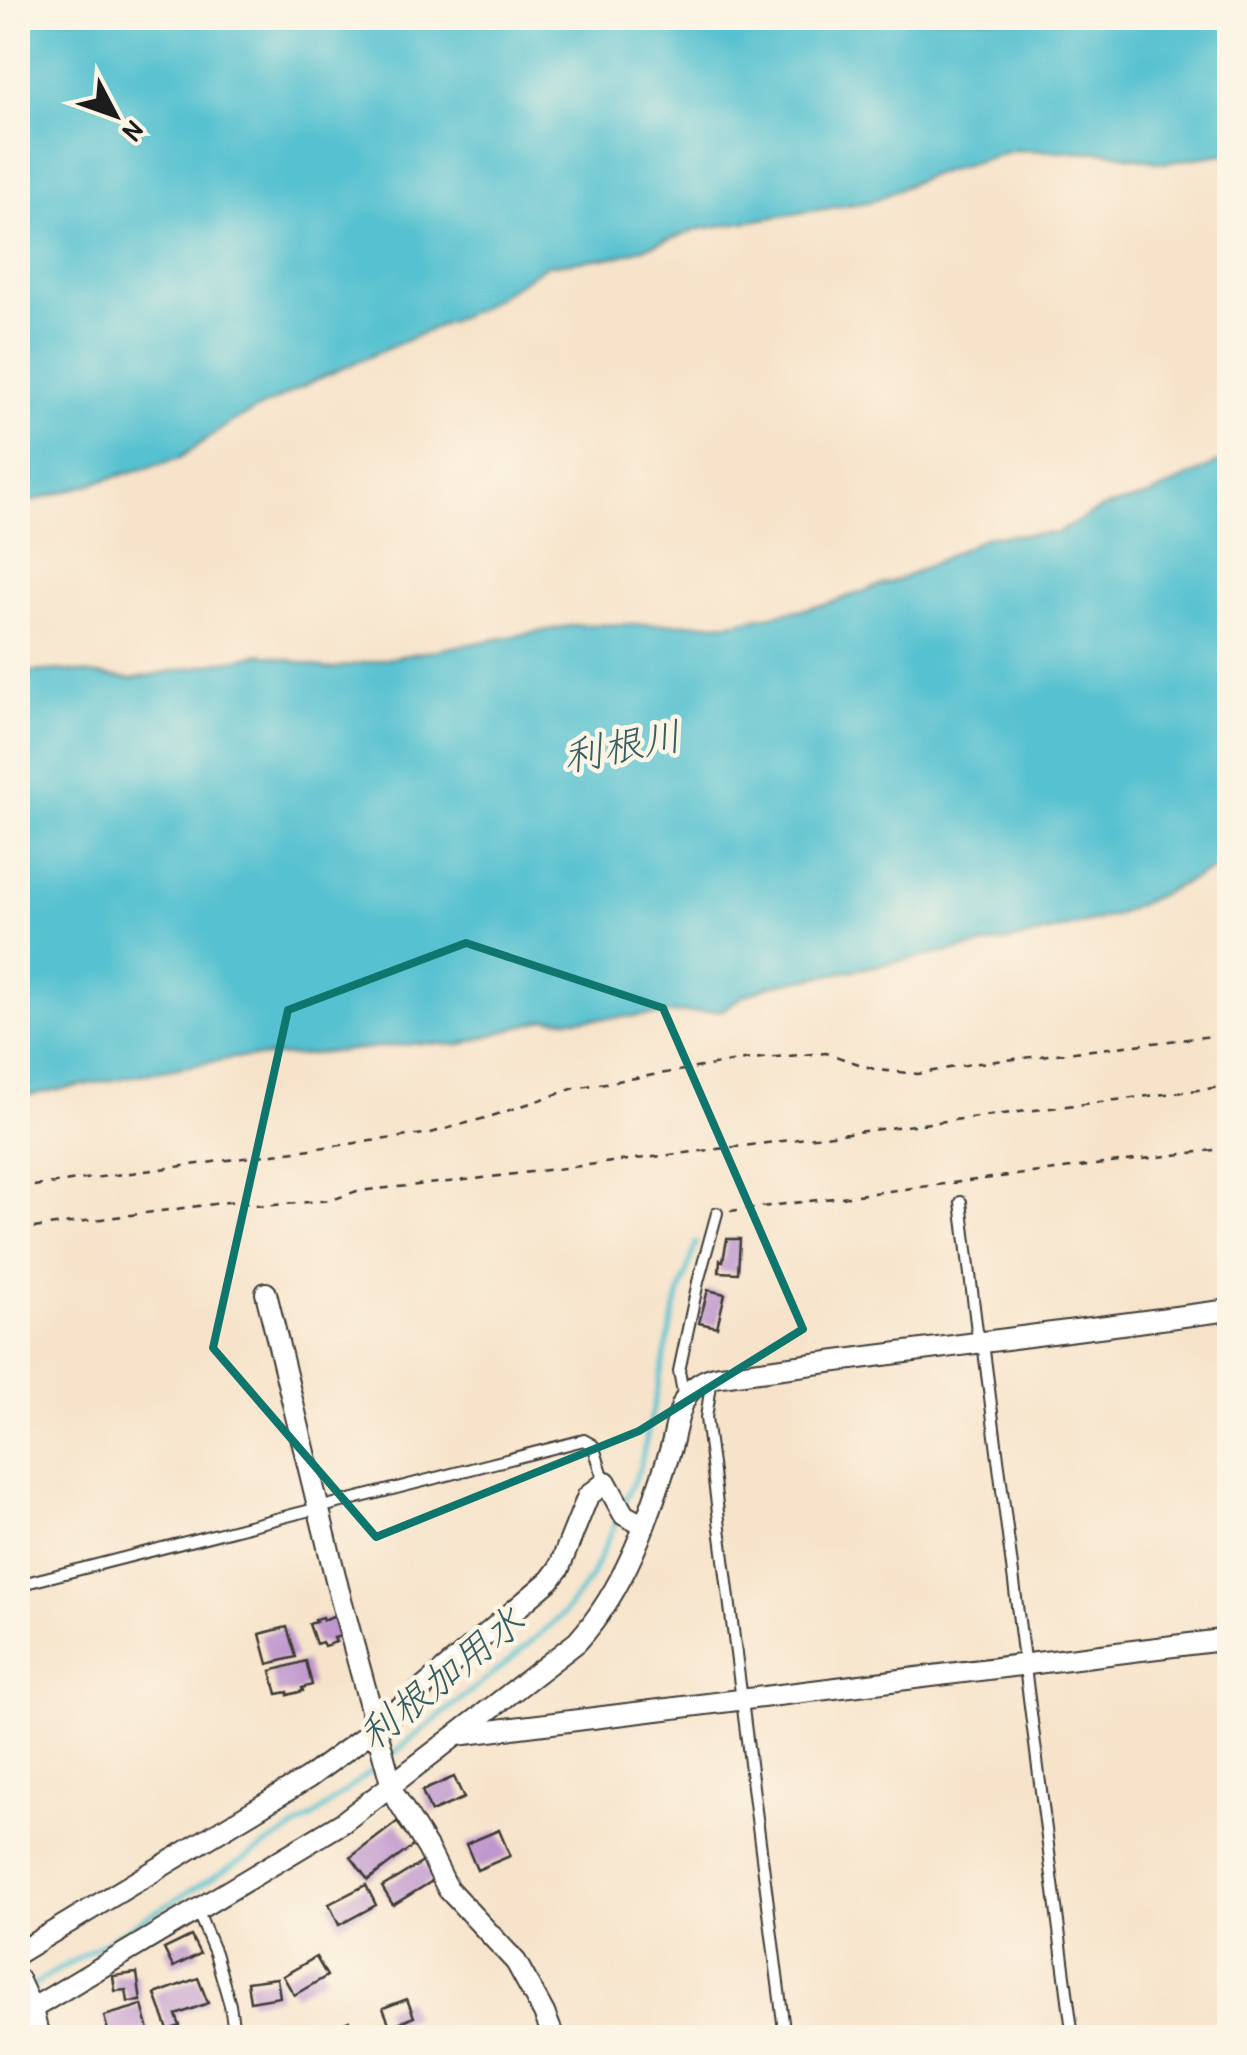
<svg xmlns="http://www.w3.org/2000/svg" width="1247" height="2055" font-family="'Patrick Hand','Klee One',sans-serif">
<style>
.water{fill:#56c1d0;stroke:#396e76;stroke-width:2.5}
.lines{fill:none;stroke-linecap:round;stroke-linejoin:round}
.stream{stroke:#56c1d0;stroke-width:5}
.building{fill:#bf96cd}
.lane-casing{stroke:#3d3a36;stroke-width:14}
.street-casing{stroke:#3d3a36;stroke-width:24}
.path{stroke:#3d3a36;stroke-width:2.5;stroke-dasharray:8 8;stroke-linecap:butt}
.lane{stroke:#fff;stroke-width:10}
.street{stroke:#fff;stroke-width:20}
.marked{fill:none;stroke:#0f766e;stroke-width:8;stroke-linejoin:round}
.labels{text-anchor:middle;stroke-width:9;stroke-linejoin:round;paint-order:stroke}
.water-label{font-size:40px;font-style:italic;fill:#335e64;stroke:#fcf5e5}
</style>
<rect width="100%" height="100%" fill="#fcf5e5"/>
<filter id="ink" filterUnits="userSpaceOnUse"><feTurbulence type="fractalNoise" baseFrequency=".01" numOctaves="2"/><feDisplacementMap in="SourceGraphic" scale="20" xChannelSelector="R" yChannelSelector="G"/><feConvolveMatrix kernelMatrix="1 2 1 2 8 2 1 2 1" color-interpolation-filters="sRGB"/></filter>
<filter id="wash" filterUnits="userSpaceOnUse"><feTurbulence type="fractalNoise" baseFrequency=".0048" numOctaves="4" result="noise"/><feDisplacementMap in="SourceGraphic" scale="40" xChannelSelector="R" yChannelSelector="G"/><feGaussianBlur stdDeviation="2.25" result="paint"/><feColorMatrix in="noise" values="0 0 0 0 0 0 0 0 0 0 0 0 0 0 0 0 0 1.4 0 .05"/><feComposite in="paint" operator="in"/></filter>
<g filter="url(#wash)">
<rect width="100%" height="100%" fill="#f7e3ca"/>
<!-- water -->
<g class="water">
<path d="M18,18H1229V153L1163,163L1108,152L1014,150L925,177L873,201L700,229L620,256L547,265L478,309L318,379L230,423L180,458L18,505Z"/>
<path d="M1229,457V862L1116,915L1028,937L769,986L743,996L722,1010L595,1019H546L459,1045L421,1043L301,1055L233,1058L18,1097V673L58,670L131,679L263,654L329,669L576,625L731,623L824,605L905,577L989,536L1057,533L1102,508L1149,496Z"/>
</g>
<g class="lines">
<!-- stream -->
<g class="stream">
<path d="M625,1500L640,1467L676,1305L696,1243"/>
<path d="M390,1756L511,1659L563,1614L590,1579L619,1515"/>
<path d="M28,1988L312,1818L381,1763"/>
</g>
</g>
<g id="blocks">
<!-- building -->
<g class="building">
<path d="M727,1239H740L738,1273L719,1272L720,1260L723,1261Z"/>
<path d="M708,1290L725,1294L717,1327L699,1323Z"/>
<path d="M338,1614L344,1635L334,1638L336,1642L324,1646L322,1642L316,1644L309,1624L316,1622L315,1619L322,1617L323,1620Z"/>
<path d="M287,1627L296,1657L268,1664L260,1634Z"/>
<path d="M306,1661L312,1685L302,1688L303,1691L288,1695V1692L277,1694L271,1671Z"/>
<path d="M454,1777L464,1798L431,1812L422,1791Z"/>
<path d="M397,1822L414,1845L368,1880L351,1857Z"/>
<path d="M499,1830L510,1856L477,1870L466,1844Z"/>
<path d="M423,1862L434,1880L393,1905L382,1887Z"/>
<path d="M366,1885L376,1905L339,1925L329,1904Z"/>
<path d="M191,1936L200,1954L173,1967L164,1949Z"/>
<path d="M316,1957L327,1976L294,1995L283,1976Z"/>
<path d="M137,1973L141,2001L128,2002L126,1990L115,1991L113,1976Z"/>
<path d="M198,1978L208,2003L176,2015L180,2026L168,2030L155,1994Z"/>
<path d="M277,1978L280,1997L250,2002L247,1982Z"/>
<path d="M407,1999L414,2017L390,2026L383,2008Z"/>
<path d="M142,2005L151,2038H110L104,2016Z"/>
<path d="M349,2021L357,2038H311Z"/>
</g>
</g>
</g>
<g filter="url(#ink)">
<use href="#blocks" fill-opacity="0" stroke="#3d3a36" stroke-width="2.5"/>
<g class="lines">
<!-- lane casing -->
<g class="lane-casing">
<g id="lane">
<path d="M961,1202L977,1331L983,1343L1073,2038"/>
<path d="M712,1378L706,1418L785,2038"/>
<path d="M684,1398L679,1371L698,1282L717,1213"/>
<path d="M18,1585L584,1440L593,1445L605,1482"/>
<path d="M197,1910L215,1953L230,2005L235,2038"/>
<path d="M1025,2038L1072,2032"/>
</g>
</g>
<!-- street casing -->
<g class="street-casing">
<g id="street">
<path d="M266,1293L339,1592L394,1794L428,1849L448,1889L516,1962L544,2013L554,2038"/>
<path d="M457,1735L1230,1639"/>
<path d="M18,1953L308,1778L376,1728L550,1580L559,1568L588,1496L606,1482L624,1515L643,1525"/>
<path d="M18,1979L32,2009L39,2038"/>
<path d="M18,2017L342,1823L577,1642C625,1589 648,1520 669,1454C675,1437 676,1417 684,1401C690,1386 706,1378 721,1376L1230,1310"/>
</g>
</g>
<!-- path -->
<g class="path">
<path d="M18,1188L431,1133L489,1117L575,1088L750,1059L826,1053L877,1070L918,1074L971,1064L1230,1034"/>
<path d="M730,1211L1230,1148"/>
<path d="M18,1230L236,1201L263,1206L332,1200L357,1191L458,1181L1230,1086"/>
</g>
<!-- lane -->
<use href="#lane" class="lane"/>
<!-- street -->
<use href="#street" class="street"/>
</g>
</g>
<!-- marked area -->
<path class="marked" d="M466,943L663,1008L803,1329L639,1431L376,1537L213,1348L288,1010Z"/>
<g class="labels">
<!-- water labels -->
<g class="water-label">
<text transform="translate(622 746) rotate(-11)" y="14">利根川</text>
<text transform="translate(441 1678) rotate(-39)" y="14">利根加用水</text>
</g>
</g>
<!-- margin -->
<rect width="1247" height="2055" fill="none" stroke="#fcf5e5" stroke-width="60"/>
<!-- north arrow -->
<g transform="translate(115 115) rotate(131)" stroke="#fcf5e5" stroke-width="8" paint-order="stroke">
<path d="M0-8L18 38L0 25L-18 38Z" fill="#1c1c1c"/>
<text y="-15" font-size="28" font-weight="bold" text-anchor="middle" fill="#1c1c1c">N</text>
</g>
</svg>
